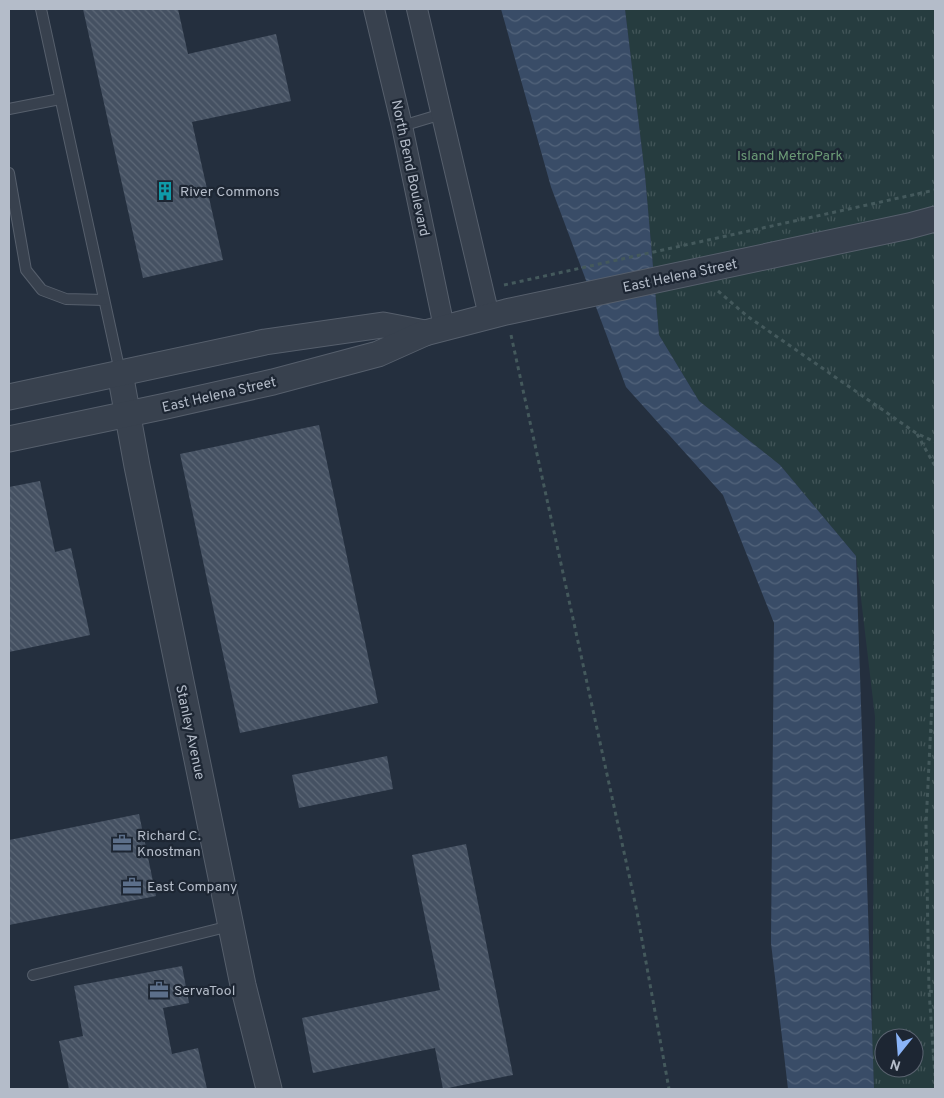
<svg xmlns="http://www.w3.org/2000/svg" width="944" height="1098" font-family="Overpass,sans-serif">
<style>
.grass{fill:url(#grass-tufts);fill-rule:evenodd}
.water{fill:url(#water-waves)}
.building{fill:url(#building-back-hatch)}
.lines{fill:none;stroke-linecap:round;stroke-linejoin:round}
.service-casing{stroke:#565f6c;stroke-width:12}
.minor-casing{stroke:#565f6c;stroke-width:22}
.tertiary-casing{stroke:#565f6c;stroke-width:27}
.path{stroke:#44595c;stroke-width:3;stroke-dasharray:4 4;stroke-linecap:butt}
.service{stroke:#38414e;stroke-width:10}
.minor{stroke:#38414e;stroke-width:20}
.tertiary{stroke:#38414e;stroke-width:25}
.labels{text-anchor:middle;stroke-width:4.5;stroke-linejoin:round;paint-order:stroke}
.park-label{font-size:14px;fill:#6b9a76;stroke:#1d2633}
.street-label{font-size:14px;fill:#b4bcc9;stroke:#1d2633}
.poi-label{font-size:14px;fill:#b4bcc9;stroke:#1d2633;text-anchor:start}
</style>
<defs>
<pattern id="grass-tufts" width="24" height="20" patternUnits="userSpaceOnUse" patternTransform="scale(1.25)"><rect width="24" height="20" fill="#263c3f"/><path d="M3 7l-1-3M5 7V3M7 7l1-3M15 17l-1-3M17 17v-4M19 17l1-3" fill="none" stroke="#435659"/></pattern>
<pattern id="water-waves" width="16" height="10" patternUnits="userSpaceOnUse" patternTransform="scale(1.25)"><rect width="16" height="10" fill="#394c67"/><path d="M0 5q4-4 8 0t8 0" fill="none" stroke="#53647b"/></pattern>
<pattern id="building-back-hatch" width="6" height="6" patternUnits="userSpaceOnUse" patternTransform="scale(1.25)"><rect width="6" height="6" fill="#455162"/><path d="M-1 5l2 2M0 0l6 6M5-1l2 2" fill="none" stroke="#5d6877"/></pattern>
</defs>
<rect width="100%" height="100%" fill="#242f3e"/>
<!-- grass -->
<path class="grass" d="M625,9H935V1089H874L872,1042L875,717L856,556L780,465L699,401L659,335L645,175ZM884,1038H914V1068H884Z"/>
<!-- water -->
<path class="water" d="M501,9H625L645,175L659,335L699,401L780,465L856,556L874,1089H788L771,943L774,623L723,495L626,387L551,187Z"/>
<!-- building -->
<g class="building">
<path d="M83,9H178L188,54L276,34L291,101L192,122L223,260L143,278Z"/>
<path d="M319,425L378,703L240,733L180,454Z"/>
<path d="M40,481L55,552L71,548L90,635L9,652V487Z"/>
<path d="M387,756L393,789L299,808L292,775Z"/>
<path d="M139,814L156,896L9,925V840Z"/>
<path d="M466,844L513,1075L443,1089L435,1048L313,1073L302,1018L440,990L412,855Z"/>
<path d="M182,966L189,1003L163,1008L172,1054L198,1048L207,1089H69L59,1041L83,1036L74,986Z"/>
</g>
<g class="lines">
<!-- service casing -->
<g class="service-casing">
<g id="service">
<path d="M41,9L120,372"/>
<path d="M9,109L60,99"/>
<path d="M402,126L442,114"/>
<path d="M9,173L26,270L42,290L66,299L104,300"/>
<path d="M33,975L230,926"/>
</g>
</g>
<!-- minor casing -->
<g class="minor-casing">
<g id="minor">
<path d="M374,9L402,126L444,327"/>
<path d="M417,9L489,316"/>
</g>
</g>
<!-- tertiary casing -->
<g class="tertiary-casing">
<g id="tertiary">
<path d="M120,373L137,466L243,985L269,1089"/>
<path d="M9,397L265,342L383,325L425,333"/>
<path d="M9,439L166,406L273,382L378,354L425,333L506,312L909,226L935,219"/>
</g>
</g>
<!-- path -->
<g class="path">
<path d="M504,285L935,190"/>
<path d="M718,291L747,316L916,433L935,442"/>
<path d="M511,335L636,907L669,1089"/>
<path d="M917,434L935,466"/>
<path d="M935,641L926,825L929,991L935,1076"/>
<path d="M929,991L935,992"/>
</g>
<!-- service -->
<use href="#service" class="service"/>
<!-- minor -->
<use href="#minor" class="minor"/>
<!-- tertiary -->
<use href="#tertiary" class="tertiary"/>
</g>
<!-- icons -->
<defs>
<g id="building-bare" transform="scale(1.5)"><path d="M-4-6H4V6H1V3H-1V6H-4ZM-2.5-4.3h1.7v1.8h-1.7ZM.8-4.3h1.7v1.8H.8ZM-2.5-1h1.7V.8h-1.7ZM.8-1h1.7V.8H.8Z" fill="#0f9aa8" stroke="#1d2633" stroke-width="2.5" paint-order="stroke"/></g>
<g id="office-bare" transform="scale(1.5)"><path d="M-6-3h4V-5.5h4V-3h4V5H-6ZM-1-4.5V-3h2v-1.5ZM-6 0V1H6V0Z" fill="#5c6f8a" stroke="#1d2633" stroke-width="2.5" paint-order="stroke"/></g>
</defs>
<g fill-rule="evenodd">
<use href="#building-bare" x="165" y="191"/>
<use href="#office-bare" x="122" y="843"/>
<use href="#office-bare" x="132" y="886"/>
<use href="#office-bare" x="159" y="990"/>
</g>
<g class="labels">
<!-- park labels -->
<g class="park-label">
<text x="790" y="160">Island MetroPark</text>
</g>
<!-- street labels -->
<g class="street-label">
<text transform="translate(411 168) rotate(78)" y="5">North Bend Boulevard</text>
<text transform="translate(680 275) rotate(-12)" y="5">East Helena Street</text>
<text transform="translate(219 394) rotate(-13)" y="5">East Helena Street</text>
<text transform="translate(191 732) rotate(78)" y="5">Stanley Avenue</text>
</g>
<!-- poi labels -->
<g class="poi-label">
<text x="180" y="196">River Commons</text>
<text x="137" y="840">Richard C.<tspan x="137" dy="16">Knostman</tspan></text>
<text x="147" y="891">East Company</text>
<text x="174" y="995">ServaTool</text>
</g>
</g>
<!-- border -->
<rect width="944" height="1098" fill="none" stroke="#b4bcc9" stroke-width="20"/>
<!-- north arrow -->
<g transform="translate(899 1053) rotate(197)"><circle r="24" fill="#1d2633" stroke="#59626f"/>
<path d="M0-4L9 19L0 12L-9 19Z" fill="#8ab4f8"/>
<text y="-8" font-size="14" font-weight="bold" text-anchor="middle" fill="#b4bcc9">N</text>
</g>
</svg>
